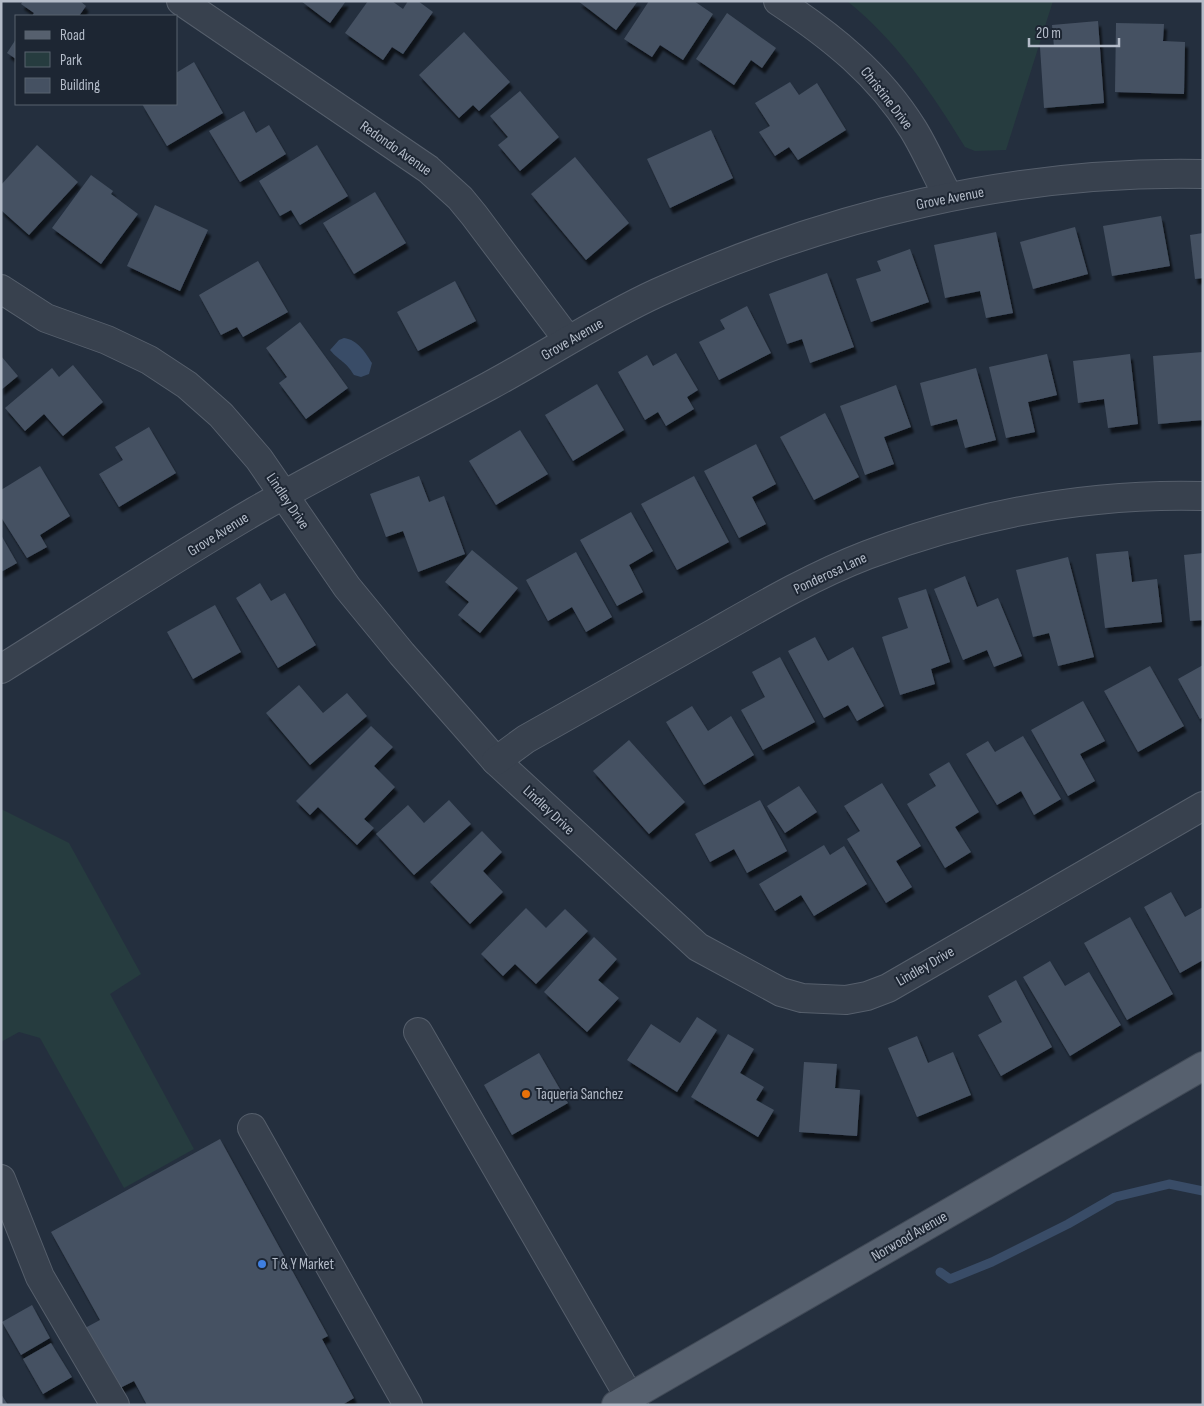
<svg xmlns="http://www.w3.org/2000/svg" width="1204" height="1406" font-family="'Sofia Sans Condensed',sans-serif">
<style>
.green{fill:#263c3f}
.water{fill:#394c67}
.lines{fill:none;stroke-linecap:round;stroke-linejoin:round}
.stream{stroke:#394c67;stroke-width:9}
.building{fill:#455162;filter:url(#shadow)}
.minor-casing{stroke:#565f6c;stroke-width:30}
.major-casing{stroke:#414a57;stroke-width:30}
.minor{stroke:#38414e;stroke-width:28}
.major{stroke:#56606e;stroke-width:28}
.food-dot{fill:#e8710a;stroke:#1d2633;stroke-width:2}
.shop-dot{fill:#3f7fe0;stroke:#1d2633;stroke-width:2}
.labels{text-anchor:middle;stroke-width:4;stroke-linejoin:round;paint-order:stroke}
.street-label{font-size:15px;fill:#b4bcc9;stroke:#1d2633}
.poi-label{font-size:15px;fill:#b4bcc9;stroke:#1d2633;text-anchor:start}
</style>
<defs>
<filter id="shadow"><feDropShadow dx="3" dy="5.5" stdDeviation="1" flood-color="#0009"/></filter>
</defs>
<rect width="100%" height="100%" fill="#242f3e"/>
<!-- green -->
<g class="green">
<path d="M847,1H1053L1006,150L975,151L965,147C931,92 898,42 847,1Z"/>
<path d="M1,809L69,843L141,974L110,994L194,1149L124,1188L40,1038L19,1032L1,1042Z"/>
</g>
<!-- water -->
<path class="water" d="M344,338C358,340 365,352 372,363L369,374L361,377L354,375C345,360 340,362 330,350L339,340Z"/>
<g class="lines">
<!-- stream -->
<path class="stream" d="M940,1272L950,1279L992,1262L1068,1224L1115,1197L1169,1184L1203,1191"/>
</g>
<!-- building -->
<g class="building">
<path d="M23,1H80L86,6L79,16H32L34,13L21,4Z"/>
<path d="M301,1H346L330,23Z"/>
<path d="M368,1H392L403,9L408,1H418L433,12L403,54L392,47L383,60L345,33Z"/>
<path d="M578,1H638L616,30Z"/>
<path d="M649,1H694L713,14L683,60L660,45L652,57L624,39Z"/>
<path d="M727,13L776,48L762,68L751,60L734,85L696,59Z"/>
<path d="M1098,21L1104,103L1044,108L1040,47H1054L1052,25Z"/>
<path d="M1116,23L1164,24L1163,41L1185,42L1184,94L1115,92Z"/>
<path d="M464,32L510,82L479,111L473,105L459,118L419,75Z"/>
<path d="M16,39V59L7,53Z"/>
<path d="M194,62L223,113L167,146L142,104H176V73Z"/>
<path d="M790,82L799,95L817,83L846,130L798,160L789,147L775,156L759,132L770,126L755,103Z"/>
<path d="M520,91L559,137L520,171L498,145L508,137L490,116Z"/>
<path d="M244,111L256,133L269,125L286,154L240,182L209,131Z"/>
<path d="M711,130L733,178L670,208L647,159Z"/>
<path d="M37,145L78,182L29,235L1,210V185Z"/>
<path d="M317,145L348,196L300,225L291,210L280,216L259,181Z"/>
<path d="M575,157L629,223L586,260L531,194Z"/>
<path d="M91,175L113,191L111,194L138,214L101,264L52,228Z"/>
<path d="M375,192L406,243L354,274L323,223Z"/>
<path d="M155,205L208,230L180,291L127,266Z"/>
<path d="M1161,216L1170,266L1112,276L1103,226Z"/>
<path d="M1075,227L1088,274L1033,289L1020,242Z"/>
<path d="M996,232L1013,313L986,318L980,291L945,298L934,245Z"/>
<path d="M1203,233V278L1195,279L1190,235Z"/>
<path d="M910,249L929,302L871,322L856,279L881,271L877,261Z"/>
<path d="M258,261L288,312L243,337L237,327L221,335L199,295Z"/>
<path d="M827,273L854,347L810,363L802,339L787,344L769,294Z"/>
<path d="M455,281L476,321L418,351L397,312Z"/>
<path d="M747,306L771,353L719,380L699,342L725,329L720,320Z"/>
<path d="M300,322L348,388L306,419L279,383L287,377L266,348Z"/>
<path d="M1203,352V420L1158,424L1153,356Z"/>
<path d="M676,353L698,390L687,397L694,409L666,426L658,412L645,420L618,372L647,355L653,366Z"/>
<path d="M1047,354L1057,395L1028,402L1035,432L1006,438L989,367Z"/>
<path d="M1130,354L1138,424L1108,428L1104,399L1078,403L1073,361Z"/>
<path d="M1,356L18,376L1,390Z"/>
<path d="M73,365L103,402L63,436L44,414L25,431L5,408L52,368L59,377Z"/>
<path d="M976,368L996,440L965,448L957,419L931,426L920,383Z"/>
<path d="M597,384L624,430L573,461L545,415Z"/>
<path d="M896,385L911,427L884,437L894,464L865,475L840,406Z"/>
<path d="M825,413L859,477L814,500L780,437Z"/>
<path d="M149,427L176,473L119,507L99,474L123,460L115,447Z"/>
<path d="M520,430L548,474L496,505L469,461Z"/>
<path d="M756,444L776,484L752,497L766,524L739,538L704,471Z"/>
<path d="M40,466L70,516L40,535L47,547L27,558L1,517V490Z"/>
<path d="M419,476L429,502L444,496L465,554L418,572L403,531L386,537L370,494Z"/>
<path d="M694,476L729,542L677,570L641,504Z"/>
<path d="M631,512L653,551L629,565L643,592L617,606L580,540Z"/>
<path d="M1,535L17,563L1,572Z"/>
<path d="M472,550L518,588L480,633L458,615L469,602L445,582Z"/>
<path d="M1128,551L1132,582L1157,579L1162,622L1105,628L1096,554Z"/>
<path d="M576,552L612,617L586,632L572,607L548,621L526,580Z"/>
<path d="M1203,553V620L1190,621L1184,555Z"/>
<path d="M1068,557L1094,657L1058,666L1049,633L1033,637L1016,570Z"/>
<path d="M965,576L977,607L998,598L1022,656L994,667L987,650L963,660L934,589Z"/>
<path d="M260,583L271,601L285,593L316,645L278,668L236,598Z"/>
<path d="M926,589L950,662L931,669L935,684L900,695L882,637L908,628L898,598Z"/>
<path d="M215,605L241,652L193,679L167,632Z"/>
<path d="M815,637L828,661L853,647L884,706L857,721L848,705L824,718L788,651Z"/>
<path d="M780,657L815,722L763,750L741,710L765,697L752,672Z"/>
<path d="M1203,665V717L1200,719L1178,679Z"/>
<path d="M1150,666L1184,726L1138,752L1104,691Z"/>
<path d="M299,685L323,713L347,693L367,716L310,765L266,713Z"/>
<path d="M1083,701L1105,741L1080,754L1095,781L1068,796L1031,730Z"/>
<path d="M692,706L708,731L731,716L754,755L704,785L666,722Z"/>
<path d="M371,726L393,747L374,766L395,787L364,819L374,828L357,845L318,807L310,815L296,801Z"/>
<path d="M1023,736L1061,799L1034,815L1021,791L997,805L966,754L988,741L995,752Z"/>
<path d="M629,740L685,802L649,834L593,771Z"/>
<path d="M949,762L979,812L955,827L971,852L945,868L907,804L936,786L929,774Z"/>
<path d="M882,783L921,846L896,861L912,887L886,903L847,839L860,831L844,806Z"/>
<path d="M799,786L817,812L785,833L767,806Z"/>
<path d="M449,800L471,824L414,875L376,834L408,805L424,823Z"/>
<path d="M760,800L787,851L747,873L734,849L710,862L695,834Z"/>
<path d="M482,831L502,852L483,871L503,892L470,924L430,882Z"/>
<path d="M824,845L830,855L844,846L867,884L814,916L801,895L775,911L759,884Z"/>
<path d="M1171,892L1185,917L1203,907V960L1180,973L1144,907Z"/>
<path d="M526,908L546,928L565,909L588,931L536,984L515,964L503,976L481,954Z"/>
<path d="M1130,917L1173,994L1127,1020L1084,943Z"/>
<path d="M594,937L617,959L598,980L619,998L587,1032L544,992Z"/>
<path d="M1050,961L1065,986L1089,972L1121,1025L1070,1056L1023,977Z"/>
<path d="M1016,980L1052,1047L1001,1076L978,1035L1002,1022L988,996Z"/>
<path d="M697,1017L717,1030L677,1092L627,1060L651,1024L680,1043Z"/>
<path d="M728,1034L754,1049L740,1073L764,1087L756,1100L774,1110L758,1137L691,1097Z"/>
<path d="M917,1036L928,1063L953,1052L971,1095L917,1117L888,1048Z"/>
<path d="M539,1053L568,1103L512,1135L484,1085Z"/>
<path d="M804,1062L837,1064L835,1088L860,1090L857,1136L799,1132Z"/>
<path d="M220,1139L328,1336L322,1339L354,1398L342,1405H147L134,1381L118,1389L85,1328L100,1320L51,1232Z"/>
<path d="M32,1305L50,1338L21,1355L2,1322Z"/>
<path d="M51,1343L72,1377L43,1394L23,1359Z"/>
<path d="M1,1394L8,1405H1Z"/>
</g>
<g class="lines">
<!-- minor casing -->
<g class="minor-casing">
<g id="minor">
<path d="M181,1L428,169L460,198L474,215L568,340"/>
<path d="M778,1C831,36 879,74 913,129C926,150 936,174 948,196"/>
<path d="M1,289L46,318L107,340L149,360L187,385L221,415L259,459L347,587L402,654L496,761L698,947L781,992L802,998L846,1000L867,996L888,988L1203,806"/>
<path d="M1,669C86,616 169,561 255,511C332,467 411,428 489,386C545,356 598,320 657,293C828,215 1014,170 1203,174"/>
<path d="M496,761L526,739C589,703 653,668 716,632C765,604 815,575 867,555C975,514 1088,493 1203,496"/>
<path d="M418,1032L634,1405"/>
<path d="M252,1128L408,1405"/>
<path d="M1,1179L40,1277L115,1405"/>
</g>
</g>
<!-- major casing -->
<g class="major-casing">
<path id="major" d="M616,1405L1203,1066"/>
</g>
<!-- minor -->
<use href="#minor" class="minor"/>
<!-- major -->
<use href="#major" class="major"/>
</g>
<!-- markers -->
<circle class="food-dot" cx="526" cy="1094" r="5"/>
<circle class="shop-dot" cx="262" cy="1264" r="5"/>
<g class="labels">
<!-- street labels -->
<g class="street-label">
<text transform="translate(887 98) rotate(52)" y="5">Christine Drive</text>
<text transform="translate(396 148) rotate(35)" y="5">Redondo Avenue</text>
<text transform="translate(950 198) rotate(-11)" y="5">Grove Avenue</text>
<text transform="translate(572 339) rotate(-30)" y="5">Grove Avenue</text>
<text transform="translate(288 501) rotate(56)" y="5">Lindley Drive</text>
<text transform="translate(218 534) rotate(-32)" y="5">Grove Avenue</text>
<text transform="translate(830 573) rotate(-25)" y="5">Ponderosa Lane</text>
<text transform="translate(549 810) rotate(43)" y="5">Lindley Drive</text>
<text transform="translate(925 966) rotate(-30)" y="5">Lindley Drive</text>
<text transform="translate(909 1236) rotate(-30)" y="5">Norwood Avenue</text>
</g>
<!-- poi labels -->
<g class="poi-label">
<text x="536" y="1099">Taqueria Sanchez</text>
<text x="272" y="1269">T &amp; Y Market</text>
</g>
</g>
<!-- border -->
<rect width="1204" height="1406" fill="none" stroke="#b4bcc9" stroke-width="5"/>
<!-- legend -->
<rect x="15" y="15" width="162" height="90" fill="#1d2633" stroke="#59626f"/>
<rect x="25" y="31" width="25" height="8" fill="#56606e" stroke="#59626f"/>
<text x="60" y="40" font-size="15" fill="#b4bcc9">Road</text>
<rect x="25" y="52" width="25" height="15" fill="#263c3f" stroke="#59626f"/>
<text x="60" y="65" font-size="15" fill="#b4bcc9">Park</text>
<rect x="25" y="78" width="25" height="15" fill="#455162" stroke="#59626f"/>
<text x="60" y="90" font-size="15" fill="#b4bcc9">Building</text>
<!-- scale -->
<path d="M1029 38v8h90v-8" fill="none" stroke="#b4bcc9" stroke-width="2.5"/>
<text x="1036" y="38" font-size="15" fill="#b4bcc9" stroke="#1d2633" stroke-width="4" paint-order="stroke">20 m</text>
</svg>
